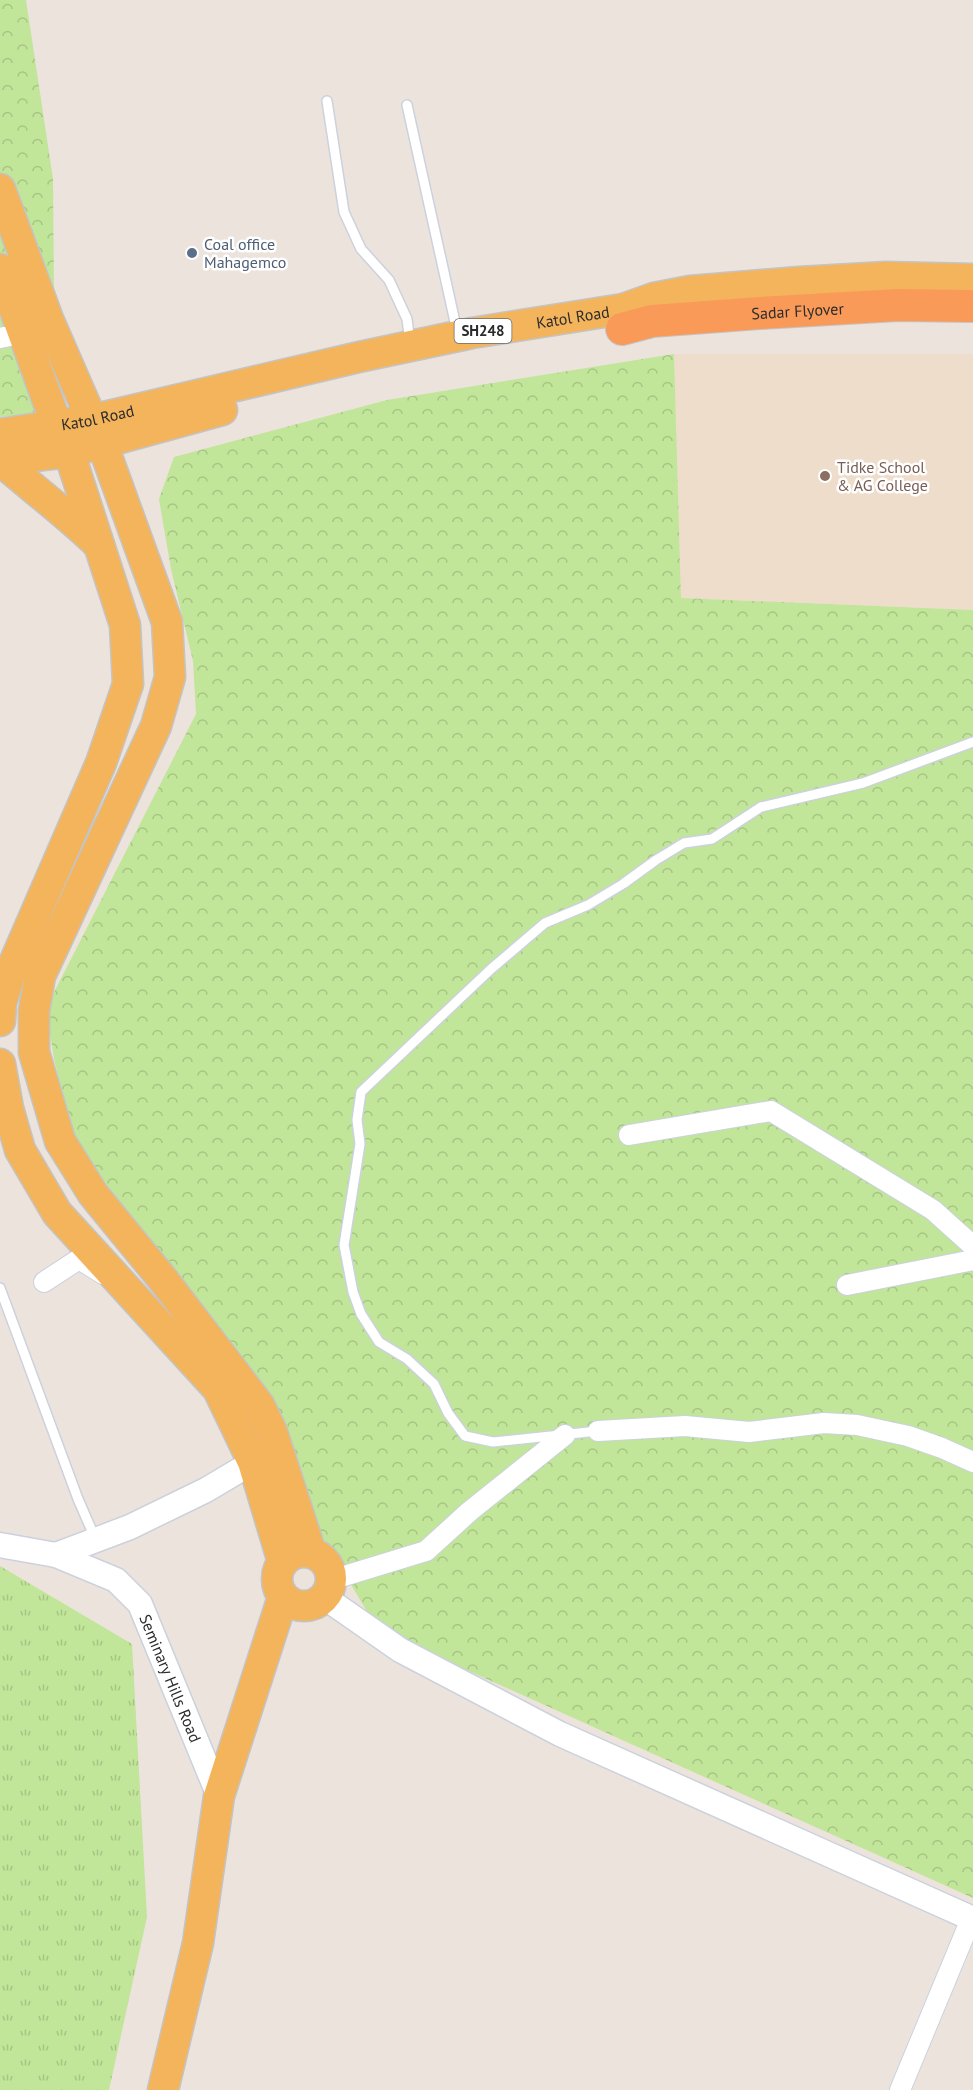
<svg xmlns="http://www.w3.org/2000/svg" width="973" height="2090" font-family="'PT Sans',sans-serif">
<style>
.education{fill:#efddcc}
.grass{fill:url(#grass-tufts)}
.forest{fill:url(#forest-crowns)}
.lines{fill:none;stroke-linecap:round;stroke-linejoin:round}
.service-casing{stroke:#cbd2dd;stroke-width:12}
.minor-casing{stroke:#cbd2dd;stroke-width:22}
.tertiary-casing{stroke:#cbd2dd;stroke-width:27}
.primary-casing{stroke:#c4c4c4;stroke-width:33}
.trunk-casing{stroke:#c4c4c4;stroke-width:34}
.service{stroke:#fff;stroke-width:9}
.minor{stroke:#fff;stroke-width:20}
.tertiary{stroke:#fff;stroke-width:24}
.primary{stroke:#f4b45c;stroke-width:30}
.trunk{stroke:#fa9a59;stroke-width:32}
.service-dot{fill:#5c6f8a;stroke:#fff;stroke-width:2}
.education-dot{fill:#8d6e63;stroke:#fff;stroke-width:2}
.labels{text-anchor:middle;stroke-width:5;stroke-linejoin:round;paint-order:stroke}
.shield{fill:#fff;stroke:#6b6b6b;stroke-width:1.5}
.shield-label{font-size:15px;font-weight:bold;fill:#2b2b2b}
.service-label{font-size:16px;fill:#4e5e75;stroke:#fff;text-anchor:start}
.street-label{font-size:16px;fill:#2b2b2b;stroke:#fff}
.education-label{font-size:16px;fill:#785e54;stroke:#fff;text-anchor:start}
</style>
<defs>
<pattern id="grass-tufts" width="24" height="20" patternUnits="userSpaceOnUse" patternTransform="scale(1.5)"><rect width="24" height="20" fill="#c1e599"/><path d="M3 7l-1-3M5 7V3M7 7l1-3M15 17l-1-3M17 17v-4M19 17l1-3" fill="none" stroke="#a6c584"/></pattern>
<pattern id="forest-crowns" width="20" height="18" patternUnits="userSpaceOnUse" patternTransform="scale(1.5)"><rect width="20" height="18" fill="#c1e599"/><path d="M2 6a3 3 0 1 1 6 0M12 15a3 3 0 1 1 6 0" fill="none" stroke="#a6c584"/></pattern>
</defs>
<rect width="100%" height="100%" fill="#ede3dd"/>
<!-- education -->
<path class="education" d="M674,354H973V610L681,598Z"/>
<!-- grass -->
<path class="grass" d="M0,1566L132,1644L147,1917L109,2090H0Z"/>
<!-- forest -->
<g class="forest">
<path d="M0,0H26L53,179L55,411L0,417Z"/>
<path d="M674,354L681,598L973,610V1898L378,1630L315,1524L289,1471L75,1143L54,1059L46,1008L196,714L193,661L171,569L159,499L174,457L387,400Z"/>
</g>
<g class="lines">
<!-- service casing -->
<g class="service-casing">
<g id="service">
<path d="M327,101L344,212L361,249L389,280L407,319L410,343"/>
<path d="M407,105L457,331"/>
<path d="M0,1288L78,1499L95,1538"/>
<path d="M598,1431L493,1442L465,1436L448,1413L434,1384L407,1359L379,1342L361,1314L353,1292L344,1245L360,1144L357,1120L361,1092L491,969L545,923L588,905L623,884L656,860L684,843L712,839L761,807L863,783L973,742"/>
</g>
</g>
<!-- minor casing -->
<g class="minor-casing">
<g id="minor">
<path d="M0,338L25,333"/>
<path d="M629,1135L771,1111L933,1210L973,1246"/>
<path d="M44,1282L79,1259L103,1274"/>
<path d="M847,1285L973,1260"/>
<path d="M598,1431L685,1426L749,1432L824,1423L857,1425L908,1436L942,1448L973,1462"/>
<path d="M331,1580L426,1551L470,1511L565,1435"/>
<path d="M900,2090L971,1919"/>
</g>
</g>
<!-- tertiary casing -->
<g class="tertiary-casing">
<g id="tertiary">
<path id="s1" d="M0,1545L56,1555L116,1580L140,1604L219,1796"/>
<path d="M56,1555L130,1527L206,1490L253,1462"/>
<path d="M324,1597L400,1650L560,1734L973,1919"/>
</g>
</g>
<!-- primary casing -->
<g class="primary-casing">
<g id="primary">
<path d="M0,189L48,319L102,443L167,622L170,677L156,726L40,976L34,1011V1052L60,1141L93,1194L165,1282L259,1405L272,1432L311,1553"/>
<path d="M0,269L57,426L69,452L125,625L128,684L101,763L12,968L1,1003L0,1021"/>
<path id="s2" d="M0,434L91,420L359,357L472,333L623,309L654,298L690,291L799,282L886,277L973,279"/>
<path d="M0,460L69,452L222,410"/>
<path d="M0,460C32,488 67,514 98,544"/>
<path d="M0,1064L8,1108L20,1150L57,1213L218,1389L253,1462L283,1562"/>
<circle cx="304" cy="1579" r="27"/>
<path d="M163,2090L198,1943L219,1796L283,1597"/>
</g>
</g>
<!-- trunk casing -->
<g class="trunk-casing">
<g id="trunk">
<path id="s3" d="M622,329L652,321L760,313L898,305L973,306"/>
</g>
</g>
<!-- service -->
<use href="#service" class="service"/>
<!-- minor -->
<use href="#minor" class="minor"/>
<!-- tertiary -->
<use href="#tertiary" class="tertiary"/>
<!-- primary -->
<use href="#primary" class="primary"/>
<!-- trunk -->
<use href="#trunk" class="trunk"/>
</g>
<!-- markers -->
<circle class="service-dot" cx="192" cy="253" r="6"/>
<circle class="education-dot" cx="825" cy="476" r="6"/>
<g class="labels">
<!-- shield labels -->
<rect class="shield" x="454.5" y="319" width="57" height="24" rx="4.5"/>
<g class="shield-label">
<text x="483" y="336">SH248</text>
</g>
<!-- service labels -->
<g class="service-label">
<text x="204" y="250">Coal office<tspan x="204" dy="18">Mahagemco</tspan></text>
</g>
<!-- street labels -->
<g class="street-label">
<text dy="6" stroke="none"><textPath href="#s3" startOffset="177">Sadar Flyover</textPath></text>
<text dy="6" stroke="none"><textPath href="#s2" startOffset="585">Katol Road</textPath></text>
<text dy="6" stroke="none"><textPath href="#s2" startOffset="99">Katol Road</textPath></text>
<text dy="6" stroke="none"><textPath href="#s1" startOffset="236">Seminary Hills Road</textPath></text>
</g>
<!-- education labels -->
<g class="education-label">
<text x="837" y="473">Tidke School<tspan x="837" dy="18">&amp; AG College</tspan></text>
</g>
</g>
</svg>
